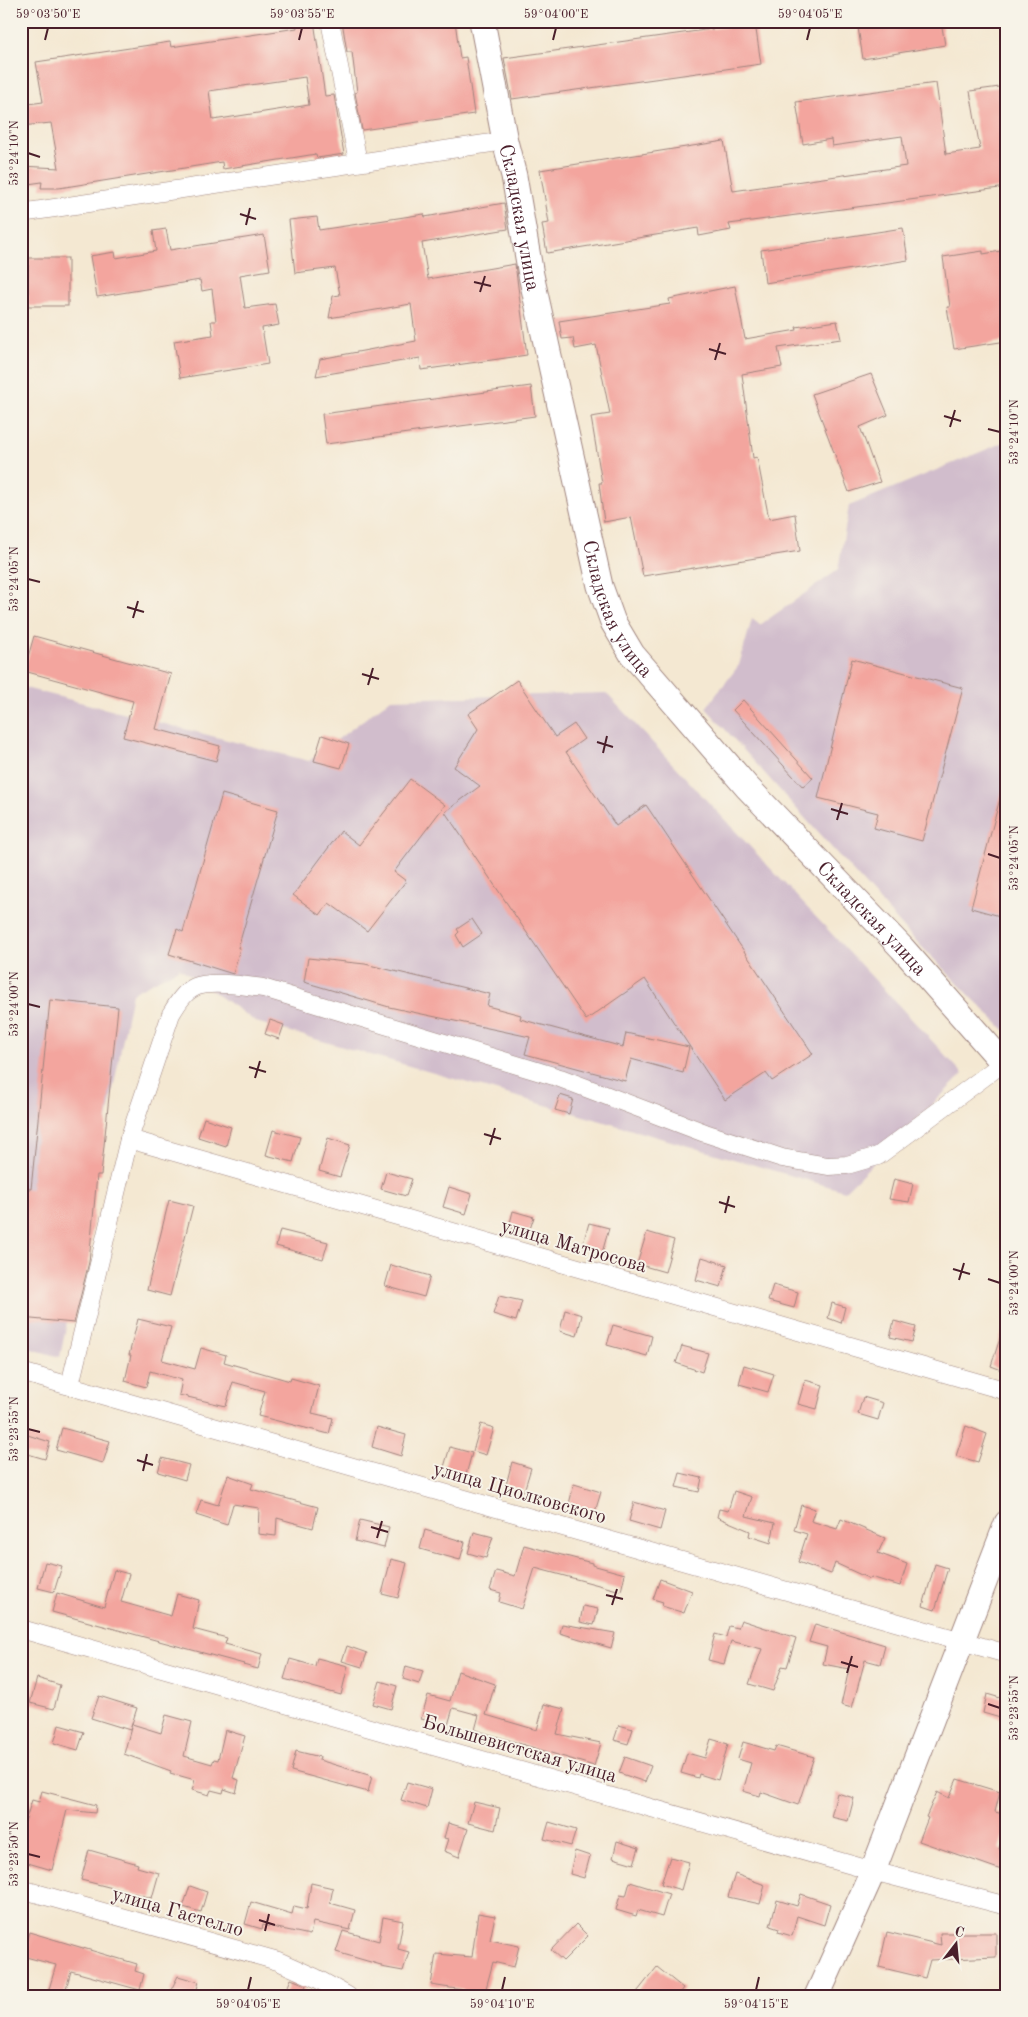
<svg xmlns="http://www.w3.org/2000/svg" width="1028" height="2017" font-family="'Old Standard TT',serif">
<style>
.industrial{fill:#d1bdcc}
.building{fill:#f3a59e;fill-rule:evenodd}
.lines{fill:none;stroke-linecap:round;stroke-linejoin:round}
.street-casing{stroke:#9f847e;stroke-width:19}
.secondary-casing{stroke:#9f847e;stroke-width:27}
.street{stroke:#fff;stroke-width:18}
.secondary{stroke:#fff;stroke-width:25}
.ticks{fill:none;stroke:#4a1f2b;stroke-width:2}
.labels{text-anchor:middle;stroke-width:4;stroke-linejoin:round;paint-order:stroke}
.street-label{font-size:20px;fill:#4a1f2b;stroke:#f7f3e8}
.neatline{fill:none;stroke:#4a1f2b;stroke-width:2}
.ticks-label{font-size:12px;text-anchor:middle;fill:#4a1f2b}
</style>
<rect width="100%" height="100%" fill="#f7f3e8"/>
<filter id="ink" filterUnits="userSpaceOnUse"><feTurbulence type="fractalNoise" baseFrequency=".02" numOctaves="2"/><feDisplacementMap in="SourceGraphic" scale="10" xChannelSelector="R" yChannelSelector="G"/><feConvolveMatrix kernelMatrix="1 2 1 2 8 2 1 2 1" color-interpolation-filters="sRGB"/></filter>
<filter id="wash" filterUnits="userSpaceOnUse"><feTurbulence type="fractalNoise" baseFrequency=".0096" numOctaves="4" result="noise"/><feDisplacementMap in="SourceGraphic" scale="20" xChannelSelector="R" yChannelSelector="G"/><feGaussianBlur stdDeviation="1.12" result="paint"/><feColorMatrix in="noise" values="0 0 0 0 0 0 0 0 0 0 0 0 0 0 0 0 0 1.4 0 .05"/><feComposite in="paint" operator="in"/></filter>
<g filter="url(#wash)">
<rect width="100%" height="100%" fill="#f4e8d2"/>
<!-- industrial -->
<g class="industrial">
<path d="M1007,441V1033L912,937L706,708L739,665L752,619L760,625L838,570L849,506Z"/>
<path d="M21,687L309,761L391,699L606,693L963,1074L845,1191L256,1022L180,968L132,993L60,1357L21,1346Z"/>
</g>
<g id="blocks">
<!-- building -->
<g class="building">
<path d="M296,21H314L325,96L334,95L344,154L317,158L316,154L223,169L222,162L59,188H41L42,182L21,185V166L59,168L51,123L21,126V105L43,102L36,62L170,42L171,47L297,28ZM305,77L309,105L213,120L209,91Z"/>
<path d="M342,21H455L460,58L466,57L474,114L362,130L355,93L357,92L352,52H347Z"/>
<path d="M857,21H941L945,45L863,59Z"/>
<path d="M755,23L761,64L512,99L504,58Z"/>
<path d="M936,83L946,154L980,149L970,91L1007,86V187L729,224L731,230L699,236L698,228L547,253L542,224L549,223L540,170L724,141L733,191L906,166L902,136L832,146L831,139L803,144L796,102Z"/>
<path d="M504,203L508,229L422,243L428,279L515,264L527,355L421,370L420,358L316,376L320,359L416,341L411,304L329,318L333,296L340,295L335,268L295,273L289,220L317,217L319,230L424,214L425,217Z"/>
<path d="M903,228L908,260L765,283L761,250Z"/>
<path d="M166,229L170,250L264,235L270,270L240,275L245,308L275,304L279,325L262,328L268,364L180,378L174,341L213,335L211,321H216L212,289L202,291L200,280L97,297L90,256L115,252L116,258L156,251L153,231Z"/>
<path d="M1007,250V341L954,349L947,307H950L943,257L983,251V254Z"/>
<rect x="28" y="258" width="40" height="48"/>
<path d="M735,286L745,339L797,330L796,327L837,321L841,339L778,348L782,367L742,374L753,458L757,457L769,519L795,514L800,551L643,576L631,517L604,522L599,483H602L591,417L610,414L596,345L575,349L573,338L562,339L559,321L670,304L669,299Z"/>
<path d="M871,374L888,415L860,427L880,482L849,492L812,394Z"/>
<path d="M531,386L535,416L326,444L322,414Z"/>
<path d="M34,636L171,674L156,729L220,746L216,761L123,737L133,701L24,671Z"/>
<path d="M852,659L963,688L922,841L874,828L878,813L818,798Z"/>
<path d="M517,680L555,737L574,724L584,739L566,752L616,826L646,805L813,1054L772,1081L766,1073L725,1100L645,979L586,1020L445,812L480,786L454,767L478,729L468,714Z"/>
<path d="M743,700L813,778L803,787L733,710Z"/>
<path d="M322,735L349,744L341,768L314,761Z"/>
<path d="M410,779L445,805L394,872L406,881L367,931L329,903L320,915L293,895L341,831L359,845Z"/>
<path d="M1002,791L1007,792V918L971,908Z"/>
<path d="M222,794L278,810L238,948H240L233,974L169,954L177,929L183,932Z"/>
<path d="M472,919L482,934L463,947L456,935L459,932L457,929Z"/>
<path d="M308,958L365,964L490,994L487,1006L521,1015L520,1019L623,1047L626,1033L689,1047L683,1073L631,1059L625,1081L525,1054L530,1037L389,1007L304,982Z"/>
<path d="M50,1000L118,1007L101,1175H97L89,1262L74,1323L21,1318V1188L31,1189Z"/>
<path d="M270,1020L284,1025L279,1039L265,1034Z"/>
<path d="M560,1095L573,1099L569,1114L555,1110Z"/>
<path d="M204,1118L231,1127L226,1146L198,1137Z"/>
<path d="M273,1130L300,1137L293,1162L266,1155Z"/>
<path d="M328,1138L350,1145L340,1177L319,1171Z"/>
<path d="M386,1172L412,1179L406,1196L381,1189Z"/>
<path d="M894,1179L913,1184L909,1202L889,1199Z"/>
<path d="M449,1187L472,1194L466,1214L443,1207Z"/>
<path d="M169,1200L193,1206L170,1296L147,1290Z"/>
<path d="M513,1211L534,1217L529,1232L509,1227Z"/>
<path d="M589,1223L609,1228L602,1253L582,1247Z"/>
<path d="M280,1230L328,1242L323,1259L276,1246Z"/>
<path d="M647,1232L674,1240L665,1272L637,1264Z"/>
<path d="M702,1257L727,1265L721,1287L696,1280Z"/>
<path d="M391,1265L430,1276L424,1297L385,1286Z"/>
<path d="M773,1285L798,1292L794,1308L768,1301Z"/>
<path d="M499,1296L522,1301L516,1321L493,1314Z"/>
<path d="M832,1303L845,1307L841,1323L828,1318Z"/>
<path d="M565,1310L582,1315L577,1336L560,1331Z"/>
<path d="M138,1319L171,1327L162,1360L195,1369L201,1348L226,1355L224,1362L290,1381L291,1378L319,1386L312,1413L333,1418L329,1434L258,1416L265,1391L233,1382L226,1406L179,1395L182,1380L150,1371L146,1387L125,1381L131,1355H129Z"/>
<path d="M894,1321L916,1327L912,1342L890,1337Z"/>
<path d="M613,1325L652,1336L647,1356L607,1345Z"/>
<path d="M1004,1326H1007V1372L991,1366Z"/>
<path d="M682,1346L708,1353L702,1372L676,1363Z"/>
<path d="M744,1365L774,1374L768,1392L739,1384Z"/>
<path d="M805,1380L823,1385L817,1409L798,1404Z"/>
<path d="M863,1397L883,1403L878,1420L858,1414Z"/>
<path d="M481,1424L494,1428L486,1455L473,1451Z"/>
<path d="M966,1426L987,1434L978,1462L956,1456Z"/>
<path d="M377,1427L406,1435L401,1456L372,1447Z"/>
<path d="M62,1428L110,1441L103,1463L56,1450Z"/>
<path d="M21,1433L50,1442L45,1459L21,1452Z"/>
<path d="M450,1447L472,1453L466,1475L444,1467Z"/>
<path d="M162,1458L189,1465L185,1480L158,1472Z"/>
<path d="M512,1462L531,1468L524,1491L506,1485Z"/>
<path d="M680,1473L702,1478L699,1492L676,1487Z"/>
<path d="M228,1475L253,1484L251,1489L318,1507L313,1528L277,1518L276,1536L258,1534L259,1508L233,1504L227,1525L196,1515L201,1500L218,1505Z"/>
<path d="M574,1484L601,1492L595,1512L569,1504Z"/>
<path d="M734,1491L752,1497L746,1516L775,1523L771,1543L749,1536L750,1531L717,1517L719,1509L728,1511Z"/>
<path d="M634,1502L665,1511L660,1530L629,1521Z"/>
<path d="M801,1505L815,1509L811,1521L837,1529L841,1519L885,1538L878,1553L907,1564L900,1586L871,1577L870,1579L835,1563L831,1574L798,1562L807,1534L794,1530Z"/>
<path d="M360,1520L389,1527L384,1548L355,1541Z"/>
<path d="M425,1530L465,1542L460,1560L420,1549Z"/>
<path d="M474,1532L493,1537L486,1558L468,1553Z"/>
<path d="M524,1545L592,1563V1565L625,1574L621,1591L535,1568L522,1609L499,1602L501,1593L490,1590L496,1571L515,1576Z"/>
<path d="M391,1559L407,1563L398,1598L382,1594Z"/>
<path d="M45,1562L62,1566L54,1592L38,1588Z"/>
<path d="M935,1564L948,1568L935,1610L923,1606Z"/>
<path d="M114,1570L129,1574L121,1602L171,1616L177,1594L199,1600L193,1629L227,1638L225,1644L262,1654L258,1669L243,1665L244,1664L52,1612L57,1593L104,1607Z"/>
<path d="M660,1579L692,1591L684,1613L662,1606L663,1602L653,1599Z"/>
<path d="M583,1606L598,1609L594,1625L580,1622Z"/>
<path d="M741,1620L796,1638L787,1667L782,1666L773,1691L749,1684L762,1649L731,1641L724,1664L708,1660L715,1634L726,1637L729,1626L738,1628Z"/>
<path d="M562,1624L615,1633L611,1648L560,1633Z"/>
<path d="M815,1624L885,1645L880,1664L865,1660L852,1708L841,1705L849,1669L823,1664L827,1647L809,1642Z"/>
<path d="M347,1646L367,1653L362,1667L342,1661Z"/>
<path d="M317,1658L348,1666L341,1695L284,1679L290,1659L315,1666Z"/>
<path d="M406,1666L423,1671L419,1684L403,1679Z"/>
<path d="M458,1671L495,1684L486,1715L537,1730L544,1704L564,1709L557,1734L601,1743L594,1766L475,1730L479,1715L453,1708L448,1725L421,1719L428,1695L450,1701Z"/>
<path d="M37,1678L60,1685L54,1709L30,1703Z"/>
<path d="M380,1681L397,1686L391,1709L373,1704Z"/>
<path d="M987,1694L1007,1700V1720L983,1713Z"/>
<path d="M99,1696L137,1708L130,1730L91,1718Z"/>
<path d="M166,1715L192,1722L184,1756L212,1764L214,1759L218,1760L225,1730L245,1736L233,1778L239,1780L236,1793L224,1789L223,1793L211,1790L209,1795L192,1790L195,1780L170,1773L171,1771L124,1754L132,1724L161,1733Z"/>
<path d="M59,1725L84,1732L78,1750L54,1743Z"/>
<path d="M619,1725L633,1729L628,1744L614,1740Z"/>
<path d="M711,1739L728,1744L718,1780L699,1774L698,1778L681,1773L687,1753L705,1758Z"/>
<path d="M743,1742L774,1751L776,1746L814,1757L798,1805L761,1792L760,1796L743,1791L751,1763L738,1759Z"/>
<path d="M296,1751L320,1757L319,1760L372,1776L368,1792L291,1771Z"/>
<path d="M625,1757L651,1766L645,1782L619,1773Z"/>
<path d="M957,1779L1000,1792L995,1812L1007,1815V1823L999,1849L1007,1852V1872L919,1841L928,1818L926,1817L937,1792L949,1798Z"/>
<path d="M407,1782L432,1789L427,1808L401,1800Z"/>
<path d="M42,1791L96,1805L95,1813L67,1810L52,1870L21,1861V1834L32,1800L39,1802Z"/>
<path d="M837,1793L854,1798L848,1821L831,1817Z"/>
<path d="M474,1802L500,1808L495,1830L468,1823Z"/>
<path d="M549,1822L576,1830L571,1846L544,1839Z"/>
<path d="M448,1823L468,1829L459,1857L444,1851L448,1839L444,1838Z"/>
<path d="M617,1841L639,1848L634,1864L613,1858Z"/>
<path d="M89,1850L138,1864L137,1867L159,1873L152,1898L81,1880Z"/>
<path d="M575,1851L590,1856L584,1878L570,1874Z"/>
<path d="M670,1857L689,1862L681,1890L661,1884Z"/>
<path d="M735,1874L765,1885L760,1904L728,1897Z"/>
<path d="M630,1882L669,1894L662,1917L638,1910L636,1916L616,1910L620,1895L626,1896Z"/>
<path d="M311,1883L333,1888L330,1903L355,1910L350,1930L313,1922L310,1935L263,1925L262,1929L245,1924L251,1902L292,1914L294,1906L307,1909Z"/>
<path d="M190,1886L207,1892L201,1912L183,1907Z"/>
<path d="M801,1894L830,1904L824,1925L797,1916L792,1936L778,1932L779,1929L770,1926L777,1900L797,1906Z"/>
<path d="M478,1913L495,1916L490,1940L519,1946L514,1967L493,1962L484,1996L463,1990L431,1985L436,1954L472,1957Z"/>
<path d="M383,1917L403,1921L398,1949L409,1952L403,1971L381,1967V1965L336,1952L343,1931L379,1941Z"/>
<path d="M576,1924L588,1936L563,1961L551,1950Z"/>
<path d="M29,1932L137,1964L135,1971L144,1974L140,1990L71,1971L64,1996H47L56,1965L22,1956Z"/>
<path d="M887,1932L941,1945L940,1933H996V1957L930,1960L925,1978L879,1967Z"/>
<path d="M657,1967L683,1988L677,1996H634Z"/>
<path d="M178,1976L199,1982L195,1996L170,1992Z"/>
<path d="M291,1979L306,1985L302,1996H284Z"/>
</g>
</g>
</g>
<g filter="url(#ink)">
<use href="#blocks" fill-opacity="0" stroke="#9f847e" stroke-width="1"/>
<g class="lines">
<!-- street casing -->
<g class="street-casing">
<g id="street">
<path d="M330,21L358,162"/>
<path d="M21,213L505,141"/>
<path d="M129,1139L1007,1391"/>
<path d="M21,1372L1007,1654"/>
<path d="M70,1385L129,1139L171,1014C177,1004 184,992 195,987C211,980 246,986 263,988L560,1078L705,1133L782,1158L828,1166L847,1165L878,1156L1003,1063"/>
<path d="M21,1629L873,1871L1007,1906"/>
<path d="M21,1889L278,1961L316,1978L348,1996"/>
</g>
</g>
<!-- secondary casing -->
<g class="secondary-casing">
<g id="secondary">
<path id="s1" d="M482,21L505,141L514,176L531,275L600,586L613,622L632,654L747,787L902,948L1007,1067"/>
<path d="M817,1996L873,1871L1007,1523"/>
</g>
</g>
<!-- street -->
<use href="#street" class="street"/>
<!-- secondary -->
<use href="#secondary" class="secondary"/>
</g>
</g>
<!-- ticks -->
<path class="ticks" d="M45,40L48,28M299,40L302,28M553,40L556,28M807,40L810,28M28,153L40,157M240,214L256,219M246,225L250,208M474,282L491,286M480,292L485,276M709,349L726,354M715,360L720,343M944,416L961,421M950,427L955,410M988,429L1000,432M28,579L40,582M127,607L144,612M133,618L138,601M362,674L379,679M368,685L373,668M597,742L613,747M603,753L607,736M831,809L848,814M837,820L842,803M988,854L1000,858M28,1004L40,1007M249,1067L266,1072M255,1078L260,1061M484,1134L501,1139M490,1145L495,1128M719,1202L735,1207M725,1213L729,1196M953,1269L970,1274M988,1279L1000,1283M959,1280L964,1263M28,1429L40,1432M137,1460L153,1465M143,1471L147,1454M371,1527L388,1532M377,1538L382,1521M606,1595L623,1599M612,1605L617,1589M841,1662L858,1667M847,1673L852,1656M988,1704L1000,1708M28,1854L40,1857M259,1920L275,1925M265,1931L269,1914M248,1990L251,1977M502,1990L505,1977M756,1990L759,1977"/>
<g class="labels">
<!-- street labels -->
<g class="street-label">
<text dy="7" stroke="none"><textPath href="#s1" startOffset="200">Складская улица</textPath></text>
<text dy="7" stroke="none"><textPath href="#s1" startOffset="605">Складская улица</textPath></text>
<text dy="7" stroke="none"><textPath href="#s1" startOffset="1010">Складская улица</textPath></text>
<text transform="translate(574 1245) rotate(16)" y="7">улица Матросова</text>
<text transform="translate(520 1492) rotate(16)" y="7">улица Циолковского</text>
<text transform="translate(520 1748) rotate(16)" y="7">Большевистская улица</text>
<text transform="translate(178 1911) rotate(16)" y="7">улица Гастелло</text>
</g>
</g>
<!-- margin -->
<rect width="1028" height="2017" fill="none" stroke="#f7f3e8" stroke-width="55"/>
<!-- north arrow -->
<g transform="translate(956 1944) rotate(16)" stroke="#f7f3e8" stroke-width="4" paint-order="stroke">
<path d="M0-4L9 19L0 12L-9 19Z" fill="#4a1f2b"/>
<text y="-8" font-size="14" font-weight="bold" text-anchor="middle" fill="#4a1f2b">С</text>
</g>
<rect x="28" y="28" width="972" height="1962" class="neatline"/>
<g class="ticks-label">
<text x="48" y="18">59°03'50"E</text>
<text x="302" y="18">59°03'55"E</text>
<text x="556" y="18">59°04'00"E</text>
<text x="810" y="18">59°04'05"E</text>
<text transform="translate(14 153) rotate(-90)" y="4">53°24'10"N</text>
<text transform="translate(1014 432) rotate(-90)" y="4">53°24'10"N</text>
<text transform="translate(14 579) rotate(-90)" y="4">53°24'05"N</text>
<text transform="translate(1014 858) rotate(-90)" y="4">53°24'05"N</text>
<text transform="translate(14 1004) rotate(-90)" y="4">53°24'00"N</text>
<text transform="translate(1014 1283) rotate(-90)" y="4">53°24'00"N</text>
<text transform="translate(14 1429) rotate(-90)" y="4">53°23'55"N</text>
<text transform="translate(1014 1708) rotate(-90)" y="4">53°23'55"N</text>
<text transform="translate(14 1854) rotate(-90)" y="4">53°23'50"N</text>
<text x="248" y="2008">59°04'05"E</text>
<text x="502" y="2008">59°04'10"E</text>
<text x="756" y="2008">59°04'15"E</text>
</g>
</svg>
